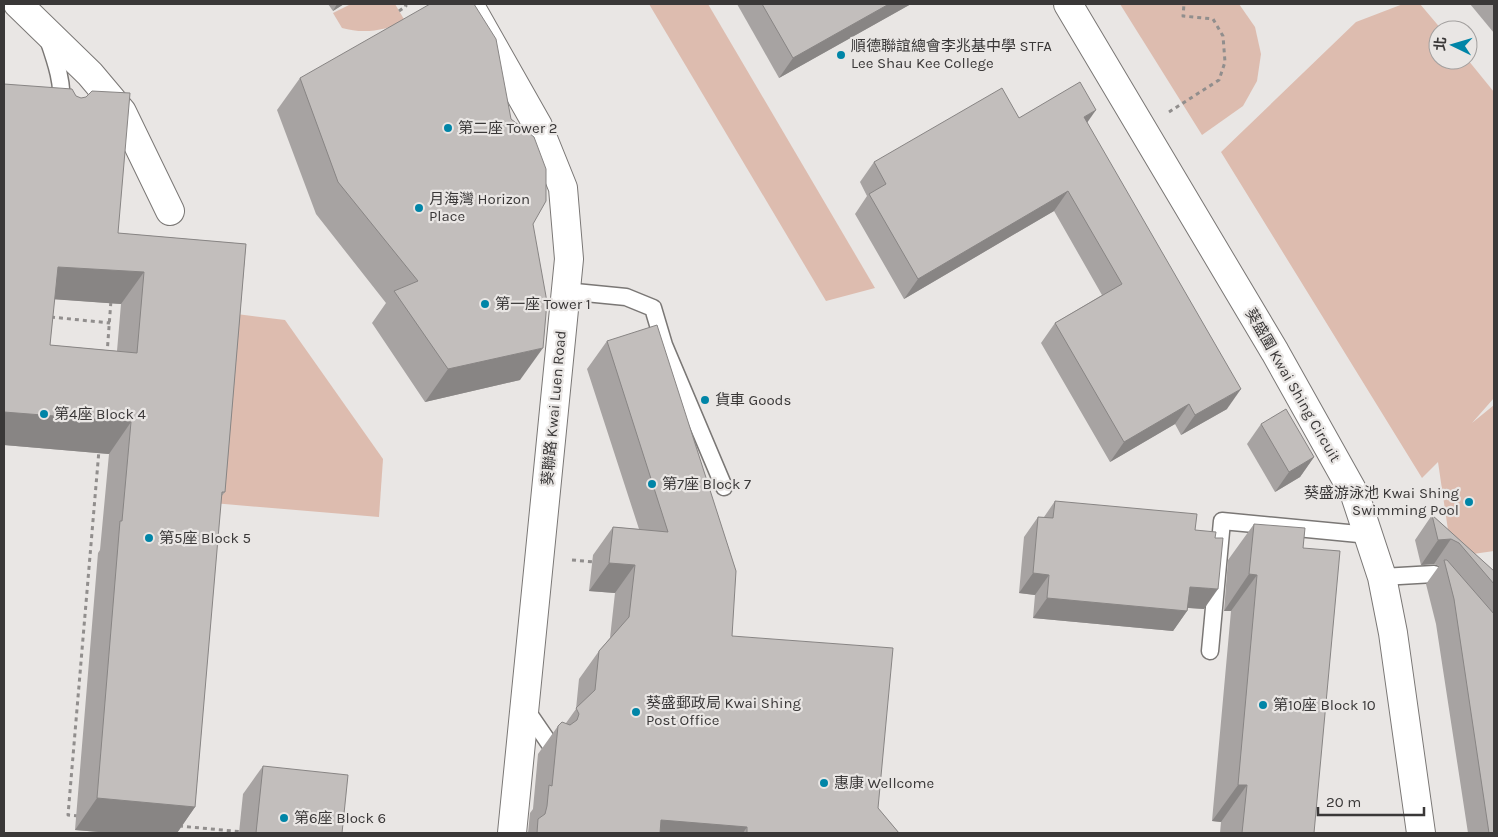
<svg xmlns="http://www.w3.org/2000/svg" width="1498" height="837" font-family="Karla,'Noto Sans TC',sans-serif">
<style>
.green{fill:#ddbcaf}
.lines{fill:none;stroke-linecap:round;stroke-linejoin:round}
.service-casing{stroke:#7a7775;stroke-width:19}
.minor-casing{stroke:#7a7775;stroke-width:30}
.tertiary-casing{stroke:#7a7775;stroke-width:30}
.path{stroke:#918e8d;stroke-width:3;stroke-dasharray:4 4;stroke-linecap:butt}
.service{stroke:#fff;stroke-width:16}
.minor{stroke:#fff;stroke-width:28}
.tertiary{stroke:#fff;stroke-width:28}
.wall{fill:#a7a3a2;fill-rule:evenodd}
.shaded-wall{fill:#888584}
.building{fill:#c2bebc;stroke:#888584;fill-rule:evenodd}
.poi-dot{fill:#0085a7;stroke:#e9e6e4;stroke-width:2}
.labels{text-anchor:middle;stroke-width:4.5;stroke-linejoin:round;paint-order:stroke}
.poi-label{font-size:15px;fill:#3a3838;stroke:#e9e6e4;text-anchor:start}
.street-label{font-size:15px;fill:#3a3838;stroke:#e9e6e4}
</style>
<rect width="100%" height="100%" fill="#e9e6e4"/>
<!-- green -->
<g class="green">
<path d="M351,4H395L405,21C385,31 363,34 342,28L333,13Z"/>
<path d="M649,4H708L875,288L826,301Z"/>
<path d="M1120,4H1239L1255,27L1261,54L1257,81L1243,106L1202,135Z"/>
<path d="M1403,4H1420L1442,30H1438V60H1468L1494,92V398L1472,423L1494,405V551L1452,557L1438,462L1422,478L1221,152L1356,22Z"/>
<path d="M229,313L285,320L383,459L379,517L213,503Z"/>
</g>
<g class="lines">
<!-- service casing -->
<g class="service-casing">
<g id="service">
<path d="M48,39C56,62 64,85 61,110"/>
<path d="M565,291L626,297L653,308L664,345L724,487"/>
<path d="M1382,577L1434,574L1447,590"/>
<path d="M1210,651L1222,521L1369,535"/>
<path d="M525,708L549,743"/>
</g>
</g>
<!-- minor casing -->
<g class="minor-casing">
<g id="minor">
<path d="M18,4L90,74L122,112L170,211"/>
<path d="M469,4L538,126L563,188L569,259L512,833"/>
</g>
</g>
<!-- tertiary casing -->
<g class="tertiary-casing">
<path id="tertiary" d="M1068,4L1275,352L1355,495L1382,577L1393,633L1421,833"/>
</g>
<!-- path -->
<g class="path">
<path d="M399,11L406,6L405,4"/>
<path d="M1169,112L1219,80L1225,62L1223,36L1213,19L1183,16L1184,4"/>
<path d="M51,317L110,323"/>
<path d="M107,354L111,300"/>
<path d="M572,560L595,562"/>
<path d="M78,816L68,815L99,450"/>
<path d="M179,826L243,832"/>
</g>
<!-- service -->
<use href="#service" class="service"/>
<!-- minor -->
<use href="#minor" class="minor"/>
<!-- tertiary -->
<use href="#tertiary" class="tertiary"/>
</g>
<!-- wall -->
<g class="wall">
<path d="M328,4H344L333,11Z"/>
<path d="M737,4H911L779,78Z"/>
<path d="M1470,4H1494V33Z"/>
<path d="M300,78L511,119L533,224L520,380L425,402L372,323L386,303L316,214L277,110Z"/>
<path d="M4,84L118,233L246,244L225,492L221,497L195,807L177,833H111L75,830L98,553L100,550L109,454L4,445ZM54,299L121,304L117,351L50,345Z"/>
<path d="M1019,118L1087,122L1227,409L1181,435L1175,424L1110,462L1041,343L1055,323L1102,295L1054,211L904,299L855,214L867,196L860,182L874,162Z"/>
<path d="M607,341L732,636L899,833H528L530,813L533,809L538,754L558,726L566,723L576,709L579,679L599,651L610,638L615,593L589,591L593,555L613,527L639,529L587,369Z"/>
<path d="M1261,424L1314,457L1300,477L1275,492L1247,444Z"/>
<path d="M1055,501L1195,530L1204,609L1188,608L1187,611L1173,631L1033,618L1035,595L1019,593L1024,537L1038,517H1044Z"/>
<path d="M1432,515L1494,571V833H1468L1436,624L1426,584L1439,566L1434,564L1421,565L1415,540Z"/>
<path d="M1254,524L1303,548L1314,833H1220L1221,822L1212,821L1231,611H1224L1228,560Z"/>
<path d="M263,766L342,833H239L243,794Z"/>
</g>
<!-- shaded-wall -->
<g class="shaded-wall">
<path d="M337,4H344L333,11Z"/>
<path d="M889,4H911L779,78L793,58Z"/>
<path d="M1096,110L1082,130L1084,117Z"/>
<path d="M1068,191L1054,211L904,299L918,279Z"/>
<path d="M58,267L144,272L121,304L36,298Z"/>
<path d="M543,348L520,380L425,402L448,369Z"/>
<path d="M1241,389L1227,409L1181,435L1195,415Z"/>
<path d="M1189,404L1175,424L1110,462L1124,442Z"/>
<path d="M4,412L131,422L109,454L4,445Z"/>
<path d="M1314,457L1300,477L1275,492L1289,472Z"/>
<path d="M1451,539L1434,564L1421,565L1438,540Z"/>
<path d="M609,563L635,565L615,593L589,591Z"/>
<path d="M1033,573L1049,575L1035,595L1019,593Z"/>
<path d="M1249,574L1257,575L1231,611H1224Z"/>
<path d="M1190,587L1218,589L1204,609L1176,607Z"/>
<path d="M1047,598L1187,611L1173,631L1033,618Z"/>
<path d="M1238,785H1247L1221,822L1212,821Z"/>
<path d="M97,798L195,807L177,833H111L75,830Z"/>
<path d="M661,820L747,827L743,833H652Z"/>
</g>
<!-- building -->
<g class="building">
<path d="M430,4H474L496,39L511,119L534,137L546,169V201L533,224L547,302L543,348L448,369L394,291L418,281L338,182L300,78Z"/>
<path d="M762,4H889L793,58Z"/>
<path d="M1080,82L1096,110L1084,117L1241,389L1195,415L1189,404L1124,442L1055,323L1122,284L1068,191L918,279L869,194L886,184L874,162L1002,88L1019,118Z"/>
<path d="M4,84L72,89L76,96L81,98L86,97L92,91L130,93L118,233L246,244L225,492H222L195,807L97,798L120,521H122L131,422L4,412ZM58,267L144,272L137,353L50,345Z"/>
<path d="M657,325L736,571L732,636L893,648L878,808L899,833H747V827L661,820L660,833H537L538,819L545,814L547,806L549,785L552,786L558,726L562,722L570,725L577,720L579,714L576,708L595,690L599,651L629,617L635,565L609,563L613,527L668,532L607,341Z"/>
<path d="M1286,409L1314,457L1289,472L1261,424Z"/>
<path d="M1055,501L1197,514L1195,530L1216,532L1215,538H1223L1218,589L1190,587L1187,611L1047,598L1049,575L1033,573L1038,517L1053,518Z"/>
<path d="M1432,515L1494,571V584L1459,543L1451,539L1438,540Z"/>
<path d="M1254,524L1305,528L1303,548L1340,551L1314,833H1242L1247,785H1238L1257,575L1249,574Z"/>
<path d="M1444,560H1447L1494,614V833H1489L1454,599Z"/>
<path d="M263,766L348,775L342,833H256Z"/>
</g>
<!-- markers -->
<g class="poi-dot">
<circle cx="841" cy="55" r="5"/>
<circle cx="448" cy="128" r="5"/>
<circle cx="419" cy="208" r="5"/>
<circle cx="485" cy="304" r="5"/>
<circle cx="705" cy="400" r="5"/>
<circle cx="44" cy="414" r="5"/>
<circle cx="652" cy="484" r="5"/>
<circle cx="1469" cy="502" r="5"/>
<circle cx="149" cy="538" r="5"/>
<circle cx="1263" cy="705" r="5"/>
<circle cx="636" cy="712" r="5"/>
<circle cx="824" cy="783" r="5"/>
<circle cx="284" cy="818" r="5"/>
</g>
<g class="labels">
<!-- poi labels -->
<g class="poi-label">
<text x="851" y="51">順德聯誼總會李兆基中學 STFA<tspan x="851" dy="17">Lee Shau Kee College</tspan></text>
<text x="458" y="133">第二座 Tower 2</text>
<text x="429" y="204">月海灣 Horizon<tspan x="429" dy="17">Place</tspan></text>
<text x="495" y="309">第一座 Tower 1</text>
<text x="715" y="405">貨車 Goods</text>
<text x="54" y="419">第4座 Block 4</text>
<text x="662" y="489">第7座 Block 7</text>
<text x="1459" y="498" text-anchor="end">葵盛游泳池 Kwai Shing<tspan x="1459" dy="17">Swimming Pool</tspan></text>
<text x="159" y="543">第5座 Block 5</text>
<text x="646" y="708">葵盛郵政局 Kwai Shing<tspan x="646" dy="17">Post Office</tspan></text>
<text x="1273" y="710">第10座 Block 10</text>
<text x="834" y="788">惠康 Wellcome</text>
<text x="294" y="823">第6座 Block 6</text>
</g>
<!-- street labels -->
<g class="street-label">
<text transform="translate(1293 385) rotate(60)" y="5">葵盛圍 Kwai Shing Circuit</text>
<text transform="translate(554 408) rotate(-85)" y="5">葵聯路 Kwai Luen Road</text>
</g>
</g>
<!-- border -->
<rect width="1498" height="837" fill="none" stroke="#3a3838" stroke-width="10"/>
<!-- north arrow -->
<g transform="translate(1453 45) rotate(275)"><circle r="24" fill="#e9e6e4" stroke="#a3a09f"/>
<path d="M0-4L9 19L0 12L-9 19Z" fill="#0085a7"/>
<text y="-8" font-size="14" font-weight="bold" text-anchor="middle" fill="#3a3838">北</text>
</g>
<!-- scale -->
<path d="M1318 807v8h106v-8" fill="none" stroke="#3a3838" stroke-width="2.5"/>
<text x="1326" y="807" font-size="15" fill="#3a3838" stroke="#e9e6e4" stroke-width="4" paint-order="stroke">20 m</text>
</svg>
